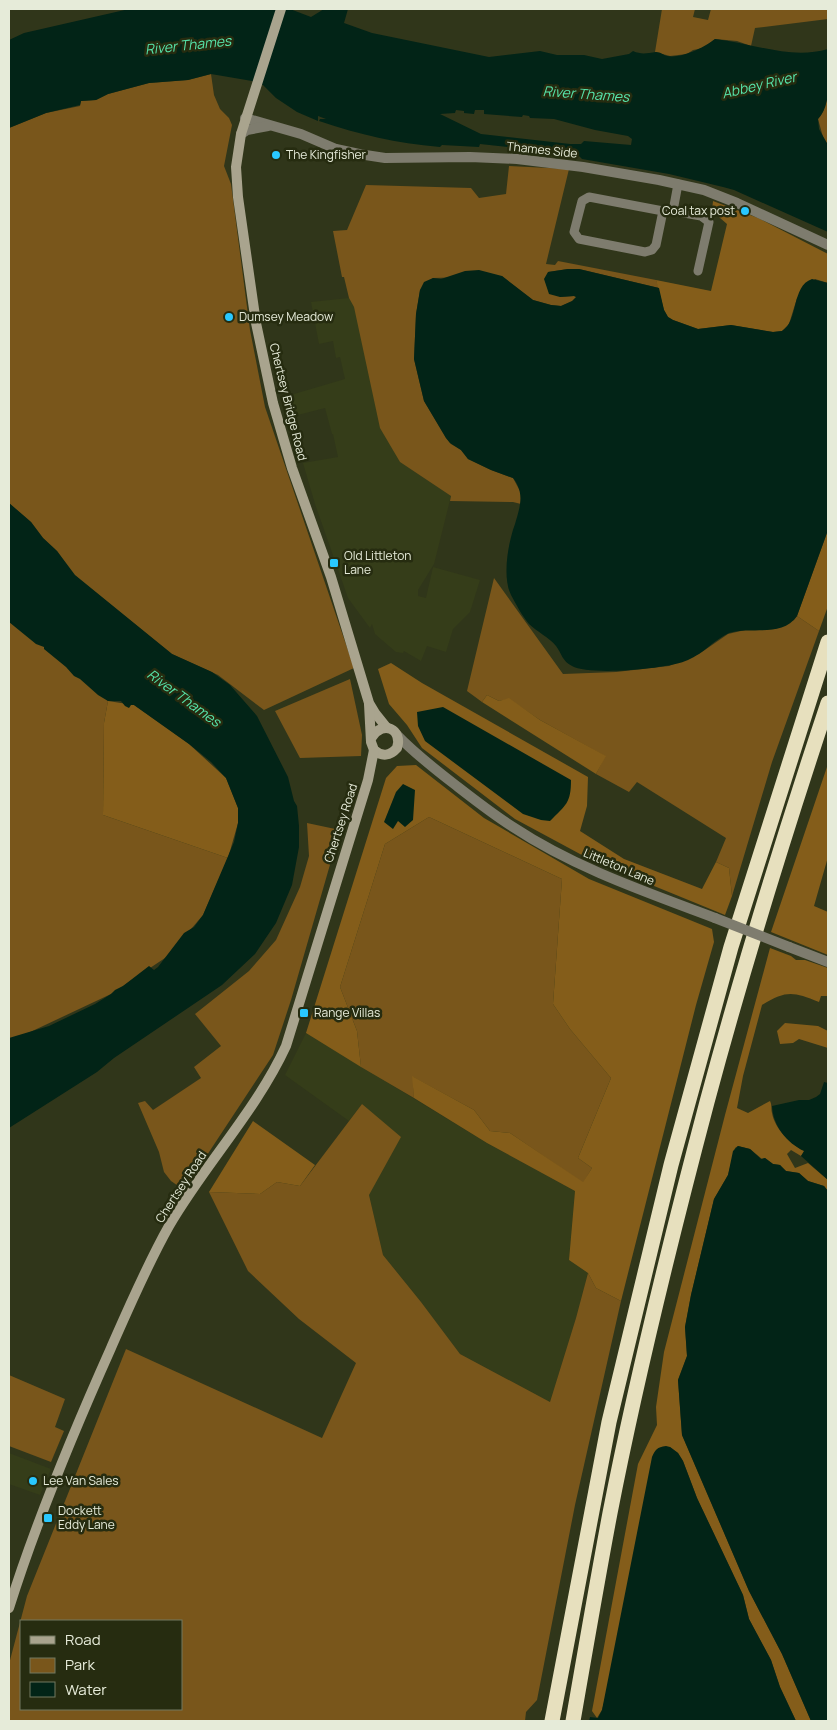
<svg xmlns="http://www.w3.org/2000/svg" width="837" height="1730" font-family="Manrope,sans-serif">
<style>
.built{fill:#353d19}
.green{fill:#79561b;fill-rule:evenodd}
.forest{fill:#845d1a}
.water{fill:#022417;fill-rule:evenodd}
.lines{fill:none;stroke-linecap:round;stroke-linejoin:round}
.minor{stroke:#7e7c6e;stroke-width:9}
.tertiary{stroke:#7e7c6e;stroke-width:10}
.secondary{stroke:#a9a48e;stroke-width:10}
.motorway{stroke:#e7e0be;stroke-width:15}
.tertiary-bridge{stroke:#7e7c6e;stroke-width:10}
.poi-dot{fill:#29c8ff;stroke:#262c10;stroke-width:2}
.labels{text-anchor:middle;stroke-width:5;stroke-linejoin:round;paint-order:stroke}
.street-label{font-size:12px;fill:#e6ebd9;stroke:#262c10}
.poi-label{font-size:12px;fill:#e6ebd9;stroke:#262c10;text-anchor:start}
.water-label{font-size:14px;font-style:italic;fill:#57e5ab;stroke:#262c10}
</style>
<rect width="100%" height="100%" fill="#30361a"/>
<!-- built -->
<g class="built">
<path d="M349,298L354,307L400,462L451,496L434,564L418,590V596L426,598L433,567L480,580L470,612L453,629L446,652L427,646L421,661L404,651L403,653L396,652L375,634L372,624L370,628L348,598L315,504L303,463L338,457L333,434H332L325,408L290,417L284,397L345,379L340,357L336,358L333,341L319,344L311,302Z"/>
<path d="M306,1033L487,1143L575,1191L569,1260L588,1273L576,1318L550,1402L460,1354L421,1302L383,1255L369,1195L362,1104L349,1121L285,1075Z"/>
<path d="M9,1453L51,1469L40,1495L9,1484Z"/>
</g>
<!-- green -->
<g class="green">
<path d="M662,9H695L693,17L708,20L711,9H828V19L755,28L751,46L737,41L715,39L704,48L693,50L687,54L670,56L655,52Z"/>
<path d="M211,74L214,95L220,109L229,118L232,125L224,166L231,184L250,330L265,407L354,668L264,710L218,675L172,654L74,575L57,551L43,538L31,522L9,503V128L46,113L80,106L81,101L96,100L108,94L149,83L188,80Z"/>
<path d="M828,90V145L823,137L818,119C825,112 827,99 828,90Z"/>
<path d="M509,166L569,169L546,264L555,265L558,261L656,280L659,288L579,269H568L548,272L560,297L574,296L577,297L573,301L561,306L551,305L533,300L502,276L433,278L420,290L416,314L414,359L424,401L446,438L451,444L461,450L468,459L491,470L513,478L521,493V504L513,502L450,501L451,496L400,462L380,428L354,307L349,298L344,277H342L333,231L347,230L366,185L471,188L479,198L506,194Z"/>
<path d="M494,578L563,674L616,672L669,666L699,654L728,634L745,630L775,629L794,620L797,616L819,631L772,762L732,896L729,868L716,862L726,838L637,782L629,792L596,774L605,756L540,720L509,699L499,701L487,695L482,702L467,691Z"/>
<path d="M9,613L108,701L104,723L103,815L228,858L203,915L168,956L111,994L9,1042Z"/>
<path d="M350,679L362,735L361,756L300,758L275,711Z"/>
<path d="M429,817L562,879L553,1004L570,1029L611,1078L578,1158L592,1168L583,1183L510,1133L490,1131L474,1110L413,1077L414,1098L361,1067L357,1031L340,987L385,844Z"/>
<path d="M307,823L340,830L291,1000L273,1055L184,1190L171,1181L164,1172L159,1152L138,1103L145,1101L153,1110L201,1078L194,1067L221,1046L195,1014L249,971L276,940L300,887L309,856Z"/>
<path d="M362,1104L401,1137L369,1195L383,1255L421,1302L460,1354L550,1402L576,1318L588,1273L596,1288L621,1301L575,1505L537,1700L526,1712L525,1721H9V1664L27,1596L126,1349L322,1438L356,1363L299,1319L248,1271L209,1192L260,1194L277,1182L300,1186ZM21,1621H181V1709H21Z"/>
<path d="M9,1375L65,1399L55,1427L64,1431L51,1462L9,1446Z"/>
</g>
<!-- forest -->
<g class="forest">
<path d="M713,201L758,218L828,254V283L815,279L797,298L789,324L782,331L773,332L731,325L698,329L673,320L668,317L664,310L656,280L711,291L727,224L712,211Z"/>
<path d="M828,530V606L819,631L797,616Z"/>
<path d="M391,663L422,683L588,777L587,806L580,831L624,859L702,889L716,862L729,868L732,896L725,915L593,861L515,819L422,748L407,725L389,704L378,669Z"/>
<path d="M487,695L499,701L509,698L540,720L606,756L596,774L482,702Z"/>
<path d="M108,701L134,705L189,744L226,778L238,808V823L228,858L103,815L104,723Z"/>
<path d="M828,764V857L814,906L828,912V955L771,932Z"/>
<path d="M416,765L484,818L589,879L712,929L714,942L696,1005L621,1301L596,1288L588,1273L569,1260L575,1191L487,1143L414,1098L412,1076L474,1110L490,1131L510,1133L583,1182L592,1168L578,1158L611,1078L570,1029L553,1004L562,879L429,817L385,844L340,987L357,1031L361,1067L306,1033L386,778L397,766Z"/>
<path d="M770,948L791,956L796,960H805L828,968V996H821L819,1002C793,992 787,990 762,1005L743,1076L737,1108L748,1113L770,1101C772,1105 771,1108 772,1113C775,1129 790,1144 805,1151L801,1156L791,1150L787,1154L795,1168L808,1163L828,1180V1191L824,1186L808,1181L799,1173L786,1171L780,1165L773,1164L765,1158L762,1159L750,1149L738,1146L735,1148L728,1175L714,1199L691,1295L685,1327L687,1356L678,1380L682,1435L749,1591L782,1654L811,1721H796L780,1687L771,1660L749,1619L743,1595L697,1498L683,1461L678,1453L670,1447L602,1710L597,1718L592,1711L638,1464L657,1425L656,1407L664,1352L725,1115Z"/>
<path d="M785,1023L818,1026L828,1031V1048L799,1039L793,1043L780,1044L777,1031Z"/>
<path d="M253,1121L315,1165L300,1186L277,1182L260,1194L209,1192Z"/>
</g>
<!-- water -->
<g class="water">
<path d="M129,9H290L311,17L324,9H348L344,23L372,33L489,57L540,51L557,55H584L602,59L629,54L633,51C642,55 647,53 656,52C661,52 663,55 667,56C681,59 705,47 715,39C752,43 790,60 828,49C828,69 833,104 818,119L819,129L828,145V232L734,190L723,187L669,174L582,159L578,155L480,144L479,147L442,145L440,147C395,143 361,135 319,121L320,119H326L318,116V121L297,112L276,98L263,85L252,81L211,74L188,80L149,83L108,94L96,100L81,101L80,105L46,113L9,128V40L24,33ZM456,110L464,111V113L474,114L475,110H484V114L522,117L523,115L529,116L530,118L554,119L595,130L628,136L632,139L631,145L584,141L581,144H570L481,134L440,114L455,113Z"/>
<path d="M568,269H579L659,288L664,310L668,317L673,320L698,329L731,325L773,332L782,331C799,321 791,286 812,279L828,283V530L797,616C782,638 750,626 729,633C715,639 703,654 688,660C669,669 589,676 572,666C562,661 562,654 556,646C549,637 537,632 529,624C522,616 516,604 511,595C502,577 508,543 515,524C520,507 525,493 513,478L491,470L468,459L461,450L450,443L446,438L424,401L414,359L416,314L420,290L424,282L433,278L441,279L465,271L479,270L502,276L533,300L551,305L561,306L572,301L576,297L574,296L560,297L549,294L544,279L548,272Z"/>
<path d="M9,503L31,522L43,538L57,551L75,575L172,654L212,672L230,685L257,716L288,777L294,801L297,806L299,826V847L292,885L276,923L255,954L222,985L188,1008L114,1058L97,1072L9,1128V1038L49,1026L95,1004L111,994L115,990L123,986L149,966L154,970L158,967L184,933L194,927L203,915L234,842L238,823V808L226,778L211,762L189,744L134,705H131L129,708L125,706L121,701H108L98,695L80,679L74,676L66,667L44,649V647L36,644L9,622Z"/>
<path d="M443,707L571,780C571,803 566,805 550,821L541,820L523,814L425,741L418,726L417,712Z"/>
<path d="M403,784L415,790L413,820L405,827L398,821L393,829L384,822L396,792Z"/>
<path d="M824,1082L828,1083V1180L801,1156L804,1151C787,1143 773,1126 772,1106L799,1100H809L816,1097L820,1094Z"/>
<path d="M738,1146L750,1149L761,1159L765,1158L773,1164L780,1165L786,1171L799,1173L808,1181L824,1186L828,1191V1721H811L782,1654L749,1591L682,1435L678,1380L687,1356L685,1327L691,1295L714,1199L728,1175L733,1151Z"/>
<path d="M666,1446L670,1447L678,1453L683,1461L697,1498L743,1595L749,1619L771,1660L780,1687L796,1721H589L590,1717L598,1718L602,1710L652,1457C655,1450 657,1447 666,1446Z"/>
</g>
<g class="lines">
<!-- minor -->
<g class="minor">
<path d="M663,211L656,245L652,250L645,252L579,239L574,232L582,201L589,197L663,211H673L678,184"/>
<path d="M673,211L701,216L709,222L698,271"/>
</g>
<!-- tertiary -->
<g class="tertiary">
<path d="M245,118L301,134L336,149L359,154L385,158L470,157L517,159L583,167L659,180L704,190L737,203L828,245"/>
<path d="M241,134L247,130L268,126"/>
<path d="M397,735C415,754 436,770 458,787C476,801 494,815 513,827C575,868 646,892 715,918"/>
<path d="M789,947L828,962"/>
</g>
<!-- secondary -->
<g class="secondary">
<path d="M281,9L241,134L236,167L238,197L256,323L273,403L292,468L331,577L369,703L375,713L387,728"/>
<path d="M369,704L371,742L374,750C382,757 390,756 397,748C403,729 383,720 372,737"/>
<path d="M9,1608C37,1519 73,1433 111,1348C129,1307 147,1265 169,1226C205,1164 256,1111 286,1046L368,780L374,750"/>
</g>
<!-- motorway -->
<g class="motorway">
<path d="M552,1721L609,1422L671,1165L731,947L828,642"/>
<path d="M573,1721C585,1652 597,1582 610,1513C637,1375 671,1238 707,1102C743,968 784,835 828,703"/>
</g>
<!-- tertiary-bridge -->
<path class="tertiary-bridge" d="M715,918L789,947"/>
</g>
<!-- markers -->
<g class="poi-dot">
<circle cx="276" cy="155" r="5"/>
<circle cx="745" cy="211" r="5"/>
<circle cx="229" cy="317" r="5"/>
<rect x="329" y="558" width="10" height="10" rx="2.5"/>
<rect x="299" y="1008" width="10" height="10" rx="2.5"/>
<circle cx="33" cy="1481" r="5"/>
<rect x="43" y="1513" width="10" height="10" rx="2.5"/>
</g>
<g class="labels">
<!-- street labels -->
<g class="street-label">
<text transform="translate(542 150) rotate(6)" y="4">Thames Side</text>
<text transform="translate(288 402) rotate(76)" y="4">Chertsey Bridge Road</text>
<text transform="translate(341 823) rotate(-72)" y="4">Chertsey Road</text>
<text transform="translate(619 867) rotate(23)" y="4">Littleton Lane</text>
<text transform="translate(181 1187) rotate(-57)" y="4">Chertsey Road</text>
</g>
<!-- poi labels -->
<g class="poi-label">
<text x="286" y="159">The Kingfisher</text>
<text x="735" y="215" text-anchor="end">Coal tax post</text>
<text x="239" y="321">Dumsey Meadow</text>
<text x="344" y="560">Old Littleton<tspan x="344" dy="14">Lane</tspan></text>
<text x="314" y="1017">Range Villas</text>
<text x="43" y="1485">Lee Van Sales</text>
<text x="58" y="1515">Dockett<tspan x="58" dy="14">Eddy Lane</tspan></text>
</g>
<!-- water labels -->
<g class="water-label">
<text transform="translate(188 45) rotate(-6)" y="5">River Thames</text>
<text transform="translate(759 85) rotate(-13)" y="5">Abbey River</text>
<text transform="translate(586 94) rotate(4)" y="5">River Thames</text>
<text transform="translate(184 698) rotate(36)" y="5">River Thames</text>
</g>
</g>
<!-- border -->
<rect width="837" height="1730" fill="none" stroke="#e6ebd9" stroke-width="20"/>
<!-- legend -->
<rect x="20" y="1620" width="162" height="90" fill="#262c10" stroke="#737860"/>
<rect x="30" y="1636" width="25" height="8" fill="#a9a48e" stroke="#737860"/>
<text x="65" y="1645" font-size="15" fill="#e6ebd9">Road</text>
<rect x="30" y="1658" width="25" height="15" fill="#79561b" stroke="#737860"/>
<text x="65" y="1670" font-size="15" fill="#e6ebd9">Park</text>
<rect x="30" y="1682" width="25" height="15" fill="#022417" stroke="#737860"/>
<text x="65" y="1695" font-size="15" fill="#e6ebd9">Water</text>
</svg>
